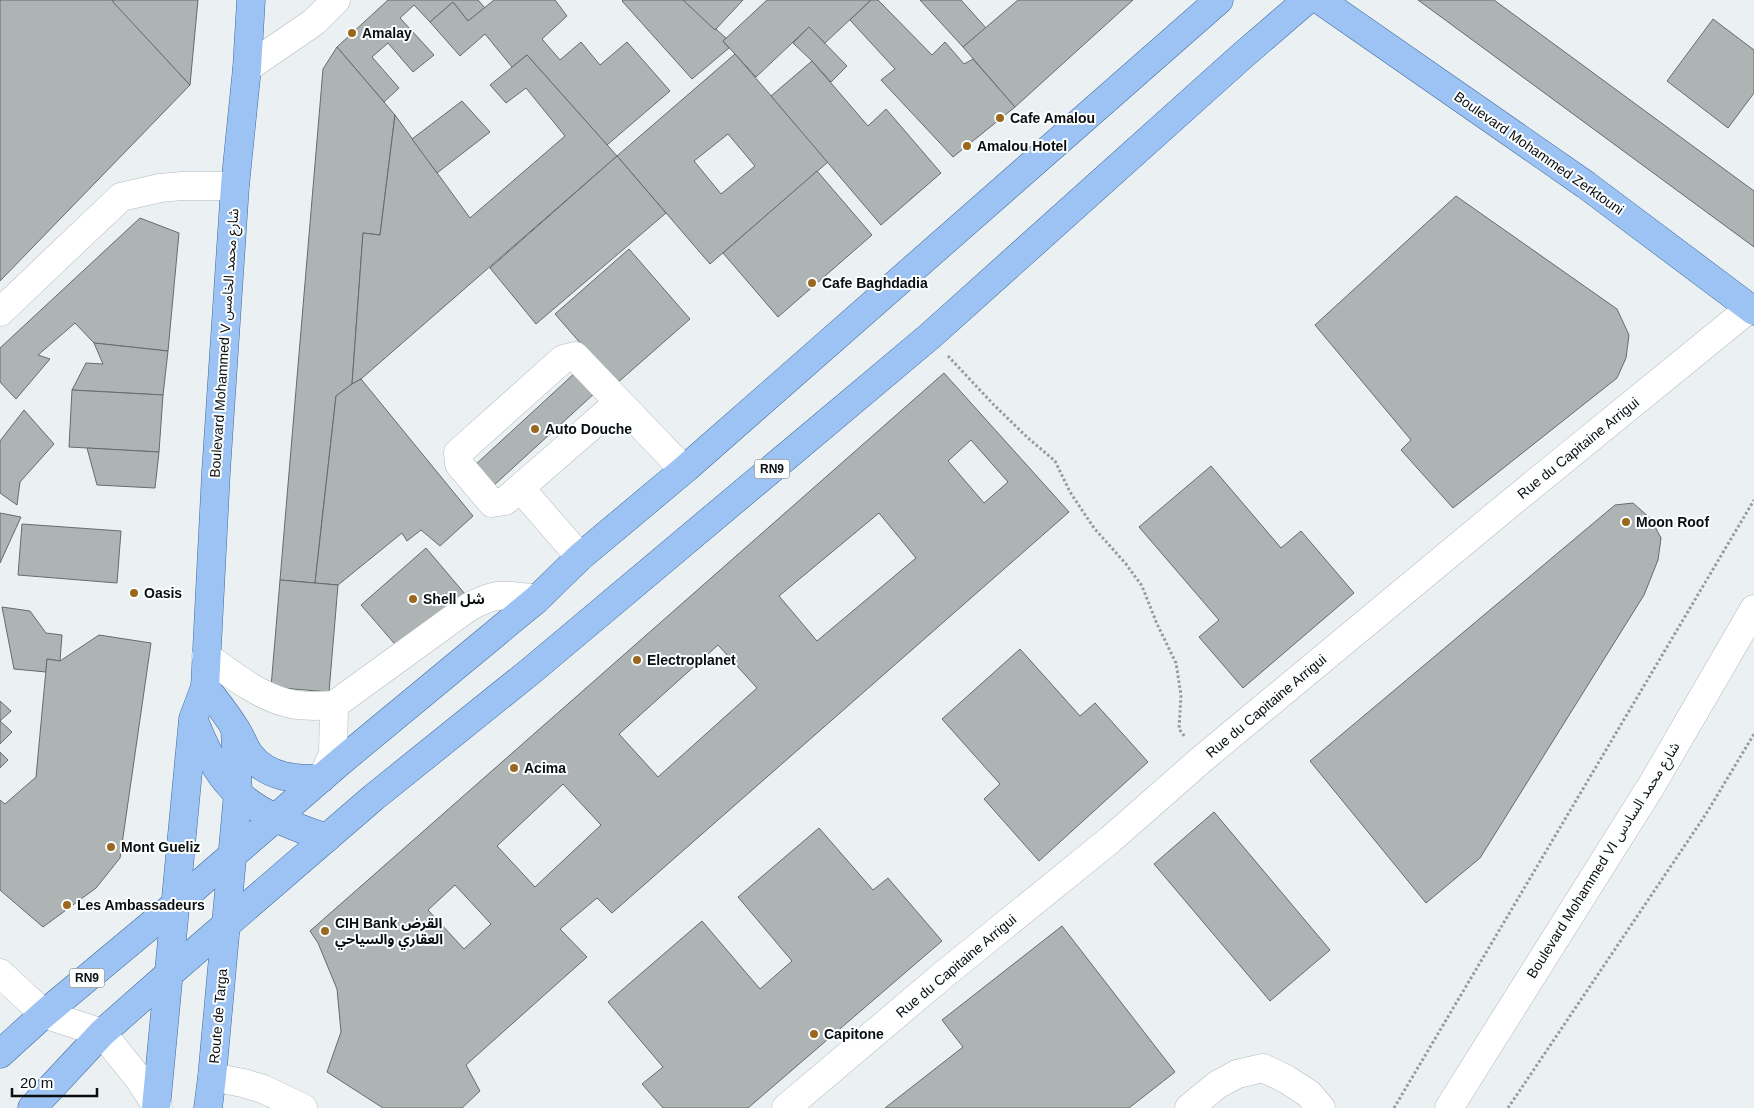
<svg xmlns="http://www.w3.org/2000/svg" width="1754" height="1108" font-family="Arial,'Noto Sans Arabic',sans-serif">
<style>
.building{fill:#aeb4b4;stroke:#666b6b;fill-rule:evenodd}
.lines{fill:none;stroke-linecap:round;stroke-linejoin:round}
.minor-casing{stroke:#b4b9bb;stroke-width:29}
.major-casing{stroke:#3f699e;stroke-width:29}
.path{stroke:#969a9b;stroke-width:3;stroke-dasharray:2.5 2.5;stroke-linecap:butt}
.minor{stroke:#fff;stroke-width:28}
.major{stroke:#9cc3f3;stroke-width:28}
.poi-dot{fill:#9b671e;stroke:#fbfeff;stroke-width:2}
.labels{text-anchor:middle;stroke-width:4;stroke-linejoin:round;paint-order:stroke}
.shield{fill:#fbfeff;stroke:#545556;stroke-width:1}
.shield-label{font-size:12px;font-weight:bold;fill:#0c0d0e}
.poi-label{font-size:14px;font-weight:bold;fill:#0c0d0e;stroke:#fbfeff;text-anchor:start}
.street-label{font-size:14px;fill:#0c0d0e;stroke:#fbfeff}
</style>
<rect width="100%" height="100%" fill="#ebf1f3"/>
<!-- building -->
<g class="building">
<path d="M0,0H112L190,85L0,281Z"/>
<path d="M114,0H198L190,85L113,2Z"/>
<path d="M388,0H478L485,8L468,21L453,2L430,22L414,5L400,18L434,55L413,72L388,43L372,57L399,88L384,102L337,47Z"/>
<path d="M494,0H555L567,16L542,39L560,60L581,42L600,65L627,42L670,91L607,145L527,55L512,67L485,34L460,56L430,22L453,2L468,21Z"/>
<path d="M623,0H683L726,38L723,41L729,48L692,79L622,1Z"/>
<path d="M683,0H743L715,30Z"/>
<path d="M767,0H871L825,43L809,27L756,77L723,41Z"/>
<path d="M871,0H878L932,55L945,42L964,64L973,59L1015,107L953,157L881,80L895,69L850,20Z"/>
<path d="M920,0H961L986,28L963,47Z"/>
<path d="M1018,0H1133L1015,107L963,47Z"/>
<path d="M1418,0H1494L1754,191V247Z"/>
<path d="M1713,19L1754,50V93L1728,128L1667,81Z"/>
<path d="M809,27L847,66L831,82L812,61L793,43Z"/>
<path d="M337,47L395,115L380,235L363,233L352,384L336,396L315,583L280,580L323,69Z"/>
<path d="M735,54L828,162L710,264L617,156ZM728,134L755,166L721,194L694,161Z"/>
<path d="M527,55L617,156L361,379L352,384L363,233L380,235L395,115L470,218L565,136L526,88L506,103L490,85Z"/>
<path d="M812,61L868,126L886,109L941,173L881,225L771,96Z"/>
<path d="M462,101L490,132L437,173L412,139Z"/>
<path d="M617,156L666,213L536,324L490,268Z"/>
<path d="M817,171L872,235L778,317L723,253Z"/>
<path d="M1456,196L1617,309L1629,335L1626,358L1617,378L1453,508L1401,450L1411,440L1315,325Z"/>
<path d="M140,218L179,233L168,351L94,343L75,323L38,355L50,359L16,399L0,382V348Z"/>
<path d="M629,249L690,319L616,384L555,314Z"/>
<path d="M94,343L168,351L163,395L72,390L86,363L103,364Z"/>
<path d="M577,371L596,392L492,487L474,466Z"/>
<path d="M944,373L1069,512L612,913L597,898L560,929L587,957L466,1065L480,1091L462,1108H383L327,1072L341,1032L337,989L318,943L310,931ZM971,440L1008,482L984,503L948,461ZM879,513L916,558L817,641L779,596ZM718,645L757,688L658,777L619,734ZM563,784L601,825L535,887L497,846ZM455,885L491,924L464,949L428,910Z"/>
<path d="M361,379L473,516L440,546L421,530L407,541L402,533L338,585L315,583L336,396L352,384Z"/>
<path d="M72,390L163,395L159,452L69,447Z"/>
<path d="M24,410L54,444L20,482L17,505L0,493V441Z"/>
<path d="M87,448L159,452L155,488L97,485Z"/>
<path d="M1211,466L1281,548L1301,531L1354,593L1243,688L1199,637L1219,620L1139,527Z"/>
<path d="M1633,503L1651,519L1661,538L1658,560L1644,595L1480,858L1426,903L1310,761L1615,505Z"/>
<path d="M0,513L21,517L0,563Z"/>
<path d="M22,524L121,531L117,583L18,575Z"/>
<path d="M426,548L465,594L400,650L361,605Z"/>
<path d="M280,580L338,585L329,692L271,687Z"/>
<path d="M2,607L30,611L46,633L62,635L60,661L47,659L46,672L14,669Z"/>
<path d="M99,635L151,643L120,858L96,888L43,927L0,890V800L5,804L36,777L47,659L60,661Z"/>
<path d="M1020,649L1080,716L1095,703L1148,762L1039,861L984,799L1000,784L942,719Z"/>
<path d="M0,701L11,711L0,721L12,732L0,744Z"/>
<path d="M0,752L8,760L0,768Z"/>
<path d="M1214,812L1330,950L1270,1001L1154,864Z"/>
<path d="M819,828L873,890L888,878L942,941L748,1108H663L642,1084L663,1067L608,1002L702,921L760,989L792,961L738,897Z"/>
<path d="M1062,926L1175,1072L1129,1108H885L963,1047L942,1020Z"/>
</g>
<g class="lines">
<!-- minor casing -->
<g class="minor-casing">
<g id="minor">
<path d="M247,68L314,22L336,0"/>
<path d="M0,312L121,197L160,188L182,186H235"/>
<path d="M619,402L505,501L492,503L459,464L458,453L563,359L575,356L684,470"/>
<path d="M521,489L580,557"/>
<path d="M206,656C231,674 257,695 287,703C302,707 319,706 334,705L469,607C498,591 505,595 537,599"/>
<path d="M322,778L333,754L334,705"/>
<path d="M0,973L44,1014L102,1033L139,1079L158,1108"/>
<path d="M212,1077L243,1083L263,1089L303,1108"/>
<path d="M786,1108L942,976L1111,839L1202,759L1507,506L1750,308"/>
<path d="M1189,1108L1217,1085L1237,1074L1263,1068L1286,1079L1309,1094L1321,1108"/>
<path d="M1449,1108L1653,783L1754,609"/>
</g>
</g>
<!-- major casing -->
<g class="major-casing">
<g id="major">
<path d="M1320,0L1586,185L1754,311"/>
<path d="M205,687C215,700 226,713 235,728C241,736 244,747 250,755C268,778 296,780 322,778"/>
<path d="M195,723C203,743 212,764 226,781C250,811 291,826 327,838"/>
<path d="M0,1054L44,1014L176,904L340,762L537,599L580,557L684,470L1219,0"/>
<path d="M32,1108L102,1033L169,974L374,797L532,670L930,336L1242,56L1307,0"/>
<path d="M156,1108L193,719L205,687L216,472L235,186L247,68L251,0"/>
<path d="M208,1108L212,1077L238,793L235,728"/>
</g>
</g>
<!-- path -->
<g class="path">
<path d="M948,356L993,404L1028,438L1055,461L1070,492L1094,528L1126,564L1142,586L1157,624L1176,663L1181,695L1179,729L1185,737"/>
<path d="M1394,1108L1754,500"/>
<path d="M1508,1108L1706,814L1754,734"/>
</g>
<!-- minor -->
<use href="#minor" class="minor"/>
<!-- major -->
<use href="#major" class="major"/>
</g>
<!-- markers -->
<g class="poi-dot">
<circle cx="352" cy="33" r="5"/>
<circle cx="1000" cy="118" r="5"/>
<circle cx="967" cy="146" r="5"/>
<circle cx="812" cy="283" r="5"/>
<circle cx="535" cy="429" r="5"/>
<circle cx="1626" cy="522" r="5"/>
<circle cx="134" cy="593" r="5"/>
<circle cx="413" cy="599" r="5"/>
<circle cx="637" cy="660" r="5"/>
<circle cx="514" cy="768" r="5"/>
<circle cx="111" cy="847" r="5"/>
<circle cx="67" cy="905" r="5"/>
<circle cx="325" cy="931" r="5"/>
<circle cx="814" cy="1034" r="5"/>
</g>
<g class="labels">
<!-- shield labels -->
<g class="shield">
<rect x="754.5" y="459.5" width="35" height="19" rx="4"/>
<rect x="69.5" y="968.5" width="35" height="19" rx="4"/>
</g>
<g class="shield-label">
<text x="772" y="473">RN9</text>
<text x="87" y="982">RN9</text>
</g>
<!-- poi labels -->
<g class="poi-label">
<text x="362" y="38">Amalay</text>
<text x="1010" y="123">Cafe Amalou</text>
<text x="977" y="151">Amalou Hotel</text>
<text x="822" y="288">Cafe Baghdadia</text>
<text x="545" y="434">Auto Douche</text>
<text x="1636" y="527">Moon Roof</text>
<text x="144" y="598">Oasis</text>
<text x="423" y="604">Shell شل</text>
<text x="647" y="665">Electroplanet</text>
<text x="524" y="773">Acima</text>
<text x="121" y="852">Mont Gueliz</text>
<text x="77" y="910">Les Ambassadeurs</text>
<text x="335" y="928">CIH Bank القرض<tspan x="335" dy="16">العقاري والسياحي</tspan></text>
<text x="824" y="1039">Capitone</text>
</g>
<!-- street labels -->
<g class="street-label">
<text transform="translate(1539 153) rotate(35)" y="5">Boulevard Mohammed Zerktouni</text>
<text transform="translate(224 343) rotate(-86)" y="5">Boulevard Mohammed V شارع محمد الخامس</text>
<text transform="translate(1578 448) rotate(-39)" y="5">Rue du Capitaine Arrigui</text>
<text transform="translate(1266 706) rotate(-40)" y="5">Rue du Capitaine Arrigui</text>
<text transform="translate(1603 860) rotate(-58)" y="5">Boulevard Mohammed VI شارع محمد السادس</text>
<text transform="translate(956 966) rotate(-40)" y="5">Rue du Capitaine Arrigui</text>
<text transform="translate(218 1016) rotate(-85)" y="5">Route de Targa</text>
</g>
</g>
<!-- scale -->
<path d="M12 1088v8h85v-8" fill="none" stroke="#0c0d0e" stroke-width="2.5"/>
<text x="20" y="1088" font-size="15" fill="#0c0d0e" stroke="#fbfeff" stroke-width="4" paint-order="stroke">20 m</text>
</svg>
